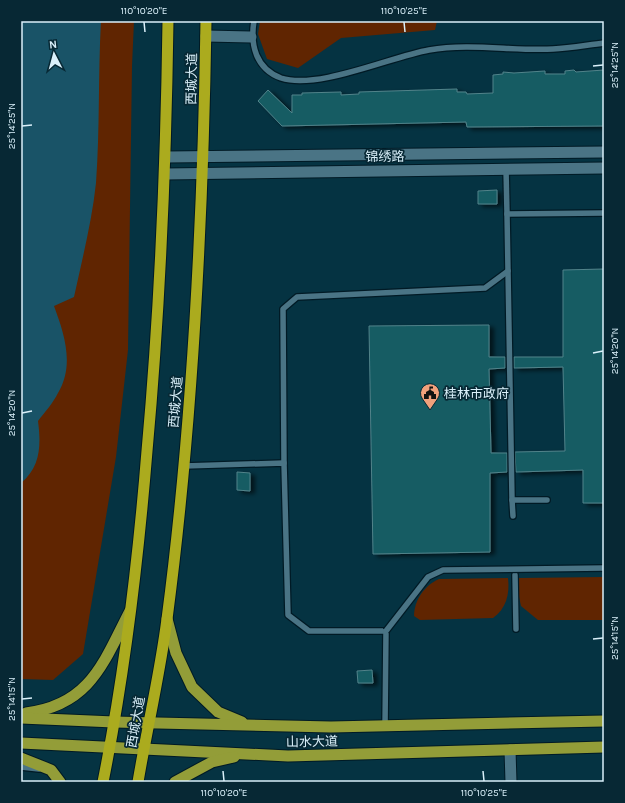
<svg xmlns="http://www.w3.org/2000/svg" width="625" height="803" font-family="Karla,'Noto Sans SC',sans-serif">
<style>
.green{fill:#602501}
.water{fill:#195367}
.building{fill:#145b63;stroke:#52838a;filter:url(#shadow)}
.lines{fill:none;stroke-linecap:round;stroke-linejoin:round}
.service-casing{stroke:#001a25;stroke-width:8}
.minor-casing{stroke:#001a25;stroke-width:13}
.tertiary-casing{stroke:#001a25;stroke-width:13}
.primary-casing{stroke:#001a25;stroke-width:13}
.trunk-casing{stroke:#001a25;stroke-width:13}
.service{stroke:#4a7485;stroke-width:5.5}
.minor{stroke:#4a7485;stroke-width:11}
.tertiary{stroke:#4a7485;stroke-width:11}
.primary{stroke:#939d38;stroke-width:11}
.trunk{stroke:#abab1e;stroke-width:11}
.service-bridge-casing{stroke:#001a25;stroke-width:8;stroke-linecap:butt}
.service-bridge{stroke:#4a7485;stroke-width:5.5}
.ticks{fill:none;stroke:#daf0fa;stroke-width:1.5}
.labels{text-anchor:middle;stroke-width:3.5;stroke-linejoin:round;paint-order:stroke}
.street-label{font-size:13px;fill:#daf0fa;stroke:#072834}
.poi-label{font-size:13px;fill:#daf0fa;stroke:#072834;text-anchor:start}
.neatline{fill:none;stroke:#daf0fa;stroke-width:1.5}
.ticks-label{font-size:10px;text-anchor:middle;fill:#daf0fa}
</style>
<defs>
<filter id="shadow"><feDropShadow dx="4.5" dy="2.5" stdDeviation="2" flood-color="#0009"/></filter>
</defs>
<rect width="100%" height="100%" fill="#053342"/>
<!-- green -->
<g class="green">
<path d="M21,21H134L132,66L128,350L116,457L83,654L53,680L21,679Z"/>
<path d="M260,21H437L435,30L341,38L298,68L267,59L258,34Z"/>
<path d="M604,577V620H538L521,606L519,597V578Z"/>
<path d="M508,578C510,594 506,609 493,618L420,620L414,616C414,600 425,585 439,579Z"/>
</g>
<!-- water -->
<path class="water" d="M21,21H101C98,75 100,129 96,183C92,221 82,260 74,297L54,306C64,333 75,365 58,393C53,403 45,412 38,421C41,444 41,467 21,483Z"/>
<!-- building -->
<g class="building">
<path d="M574,70L576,72L604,70V126L467,127L466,122L282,126L258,101L268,90L292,113V95H302V93L341,92V95L359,94V92L457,89V92H466L467,94L493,93V75L503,74V72L514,73L545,71V74H565V71Z"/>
<path d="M497,190V204H478V191Z"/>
<path d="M604,269V503H583V470L516,472L515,452L565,451L563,367L514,368V357H563V270Z"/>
<path d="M489,325V357H505V368L489,369L491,453H507V472L490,473V552L373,554L369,326Z"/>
<path d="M237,472L250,473V491L237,490Z"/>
<path d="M372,670L373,683H358L357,671Z"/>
</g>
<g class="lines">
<!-- service casing -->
<g class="service-casing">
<g id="service">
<path d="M254,21C250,45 256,69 281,78C318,90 390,57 429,50C470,43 512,51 553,49C570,48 587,45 604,43"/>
<path d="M506,169L507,214"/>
<path d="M508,271L512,500H547"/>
<path d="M284,463L283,309L297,297L485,288L508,271L507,214L604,213"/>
<path d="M184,466L284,463L288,615L309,631H386L385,726"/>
<path d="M512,500L513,516"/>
<path d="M515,575L516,629"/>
<path d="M21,767L39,769"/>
</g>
</g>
<!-- minor casing -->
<g class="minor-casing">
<path id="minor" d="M206,36L251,37"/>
</g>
<!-- tertiary casing -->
<g class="tertiary-casing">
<g id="tertiary">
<path d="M167,157L604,152"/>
<path d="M165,174L604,168"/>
<path d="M510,750L511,782"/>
</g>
</g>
<!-- primary casing -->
<g class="primary-casing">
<g id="primary">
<path d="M167,619L176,653L192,687L218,712L242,722"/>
<path d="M26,713C91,705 104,661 130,611"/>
<path d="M21,718L114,722L331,727L604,721"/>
<path d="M21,743L288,756L604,747"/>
<path d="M21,758L51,770L60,782"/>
<path d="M175,782L212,762L234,757"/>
</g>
</g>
<!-- trunk casing -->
<g class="trunk-casing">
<g id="trunk">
<path d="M103,782C125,672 138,562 147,451C160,308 166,165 168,21"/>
<path d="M138,782C147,728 160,674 167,619C193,421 203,221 206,21"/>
</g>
</g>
<!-- service -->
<use href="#service" class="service"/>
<!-- minor -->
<use href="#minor" class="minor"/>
<!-- tertiary -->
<use href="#tertiary" class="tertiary"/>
<!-- primary -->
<use href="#primary" class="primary"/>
<!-- trunk -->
<use href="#trunk" class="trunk"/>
<!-- service-bridge casing -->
<g class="service-bridge-casing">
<path id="service-bridge" d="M386,631L428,577L443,570L604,568"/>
</g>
<!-- service-bridge -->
<use href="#service-bridge" class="service-bridge"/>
</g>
<!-- ticks -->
<path class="ticks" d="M144,22L145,32M404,22L405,32M593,66L603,65M22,126L32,125M593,353L603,351M22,413L32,411M593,639L603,638M22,699L32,698M223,771L224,781M483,771L484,781"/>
<!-- icons -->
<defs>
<g id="civic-pin" transform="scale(1)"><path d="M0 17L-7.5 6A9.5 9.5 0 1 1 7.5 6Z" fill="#f1a17c" stroke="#072834"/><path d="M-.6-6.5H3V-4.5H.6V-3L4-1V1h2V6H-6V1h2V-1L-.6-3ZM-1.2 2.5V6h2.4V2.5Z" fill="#111"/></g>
</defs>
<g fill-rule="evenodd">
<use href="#civic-pin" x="430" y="393"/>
</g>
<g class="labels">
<!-- street labels -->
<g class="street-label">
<text transform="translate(191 79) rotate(-89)" y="5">西城大道</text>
<text transform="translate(385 156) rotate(-1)" y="5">锦绣路</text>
<text transform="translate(175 402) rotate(-85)" y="5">西城大道</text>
<text transform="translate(135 722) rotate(-80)" y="5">西城大道</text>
<text transform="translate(312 741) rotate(-1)" y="5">山水大道</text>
</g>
<!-- poi labels -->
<g class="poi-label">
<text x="444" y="398">桂林市政府</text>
</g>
</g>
<!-- border -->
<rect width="625" height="803" fill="none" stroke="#072834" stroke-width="44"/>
<!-- north arrow -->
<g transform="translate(54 54) rotate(354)" stroke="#072834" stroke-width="3" paint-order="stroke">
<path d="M0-3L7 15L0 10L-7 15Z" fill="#daf0fa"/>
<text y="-6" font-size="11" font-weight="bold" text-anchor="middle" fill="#daf0fa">N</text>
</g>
<rect x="22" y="22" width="581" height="759" class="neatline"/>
<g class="ticks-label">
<text x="144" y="14">110°10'20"E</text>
<text x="404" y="14">110°10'25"E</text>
<text transform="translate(614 65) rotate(-90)" y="4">25°14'25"N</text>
<text transform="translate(11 126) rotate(-90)" y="4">25°14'25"N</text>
<text transform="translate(614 351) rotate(-90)" y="4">25°14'20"N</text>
<text transform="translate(11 413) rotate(-90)" y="4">25°14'20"N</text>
<text transform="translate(614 638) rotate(-90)" y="4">25°14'15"N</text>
<text transform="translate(11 699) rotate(-90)" y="4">25°14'15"N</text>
<text x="224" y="796">110°10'20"E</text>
<text x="484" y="796">110°10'25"E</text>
</g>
</svg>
